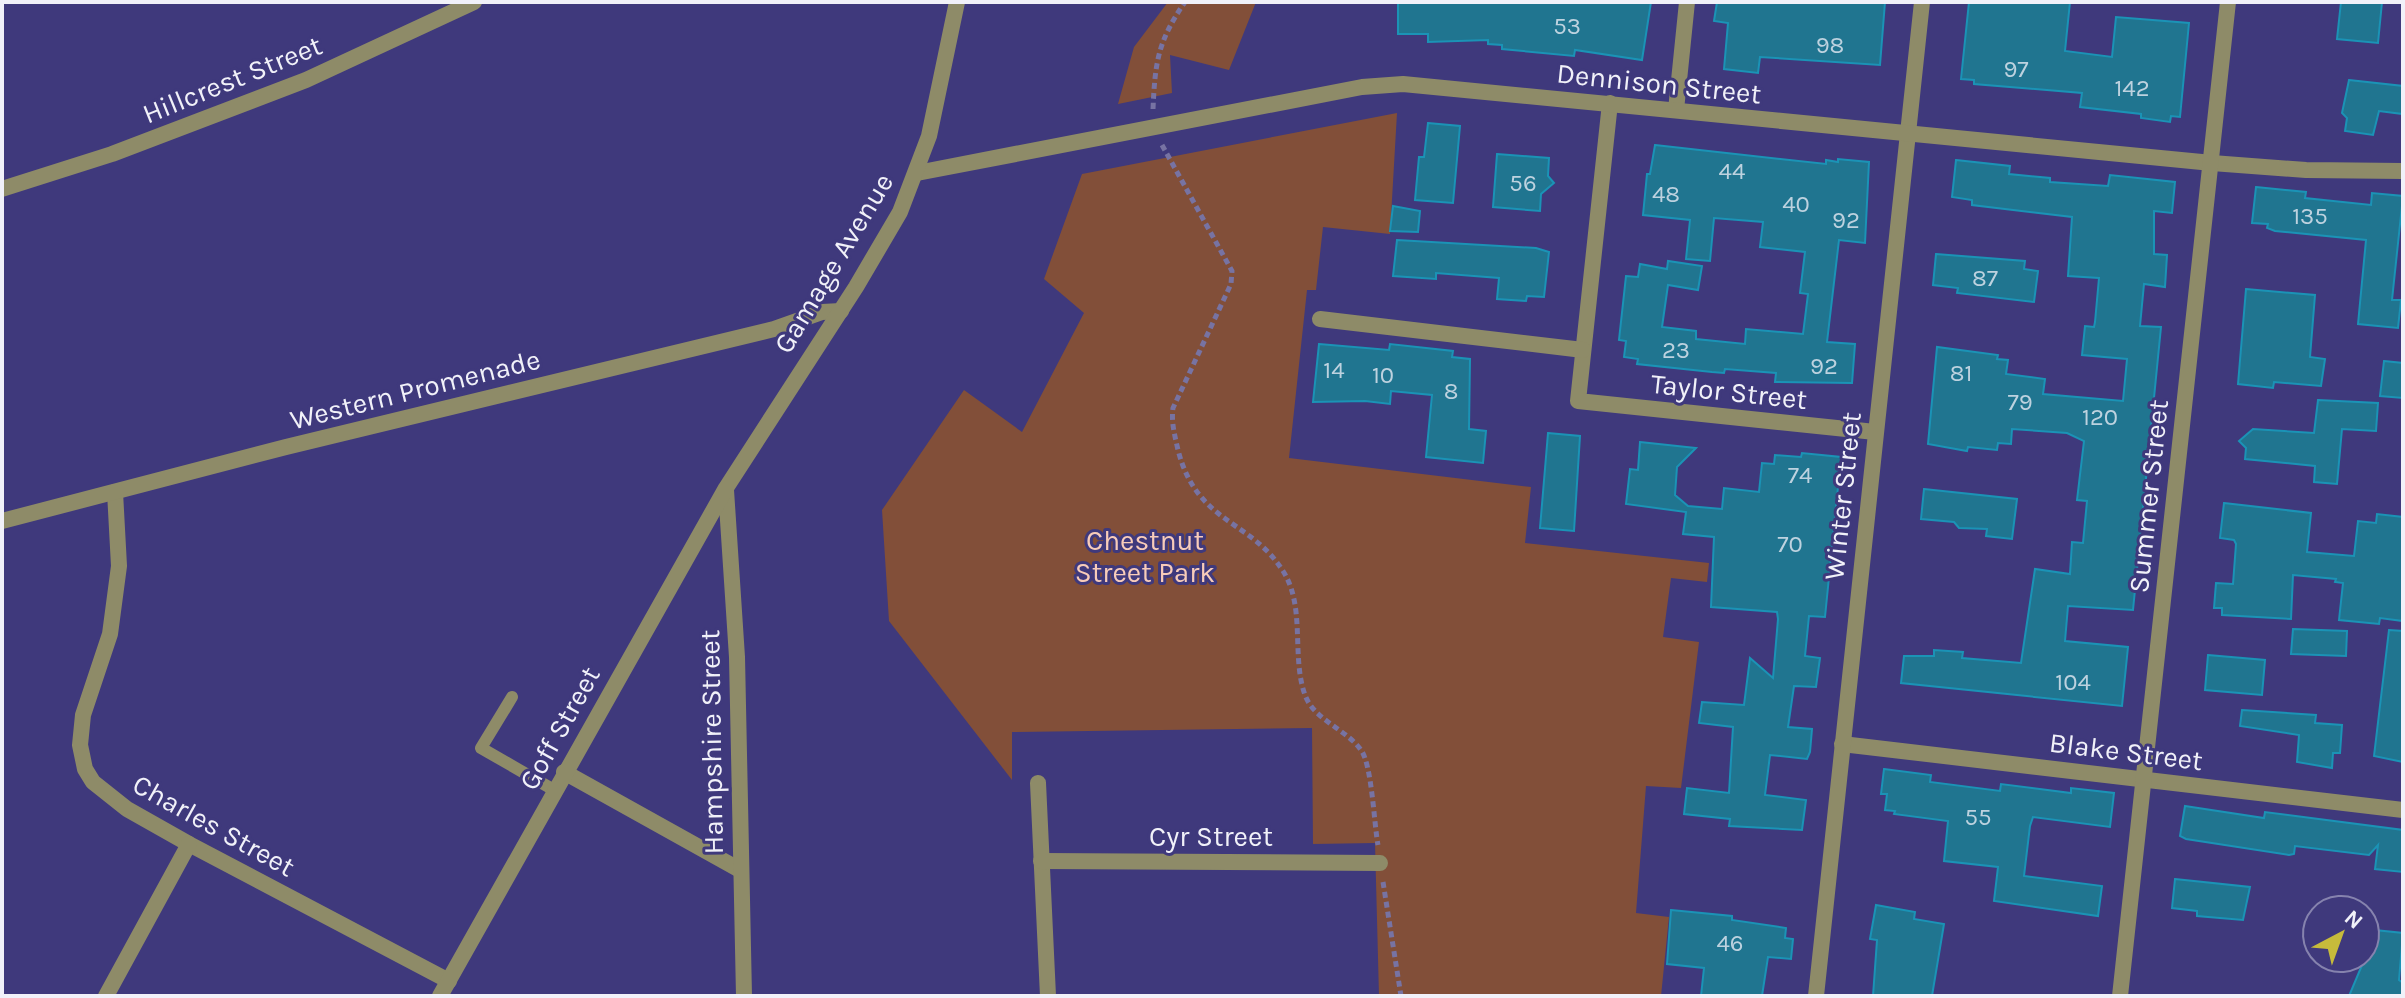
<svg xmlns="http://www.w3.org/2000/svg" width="2405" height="998" font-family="Karla,sans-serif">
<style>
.green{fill:#824f39}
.building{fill:#207590;stroke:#1b93b6;stroke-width:2}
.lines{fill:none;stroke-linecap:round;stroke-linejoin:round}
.path{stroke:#7773a3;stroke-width:5;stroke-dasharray:6 4;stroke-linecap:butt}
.service{stroke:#8e8b68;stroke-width:12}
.minor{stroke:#8e8b68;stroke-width:16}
.tertiary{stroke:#8e8b68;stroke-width:16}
.labels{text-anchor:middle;stroke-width:6;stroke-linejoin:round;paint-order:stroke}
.number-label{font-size:24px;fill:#bdd2df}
.street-label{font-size:28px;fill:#f1f1f9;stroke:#3f397c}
.park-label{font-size:28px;fill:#f8ccb9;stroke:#3f397c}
</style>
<rect width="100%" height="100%" fill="#3f397c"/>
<!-- green -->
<g class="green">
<path d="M1168,2H1256L1229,70L1170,55L1172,93L1118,104L1134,47Z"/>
<path d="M1397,113L1390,234L1323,227L1316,290H1307L1289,458L1531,487L1525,543L1709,563L1707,582L1671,578L1663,637L1699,642L1681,788L1646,786L1636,913L1669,917L1661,996H1379L1375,843L1313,844L1312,728L1012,732V780L889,621L882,510L964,390L1022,432L1084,313L1044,279L1082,174Z"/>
</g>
<!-- building -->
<g class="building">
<path d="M1398,2L1449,3L1651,2L1642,60L1575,50L1574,56L1502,49V45L1488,44V40L1428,42V34H1398Z"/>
<path d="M1717,2H1885L1880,65L1760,57L1758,73L1724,69L1728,23L1714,21Z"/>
<path d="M1969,2H2070L2065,51L2112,57L2116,17L2189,23L2180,117L2171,116L2170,122L2141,118V114L2080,107L2082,93L1974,84V80L1961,79Z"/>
<path d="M2341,2H2382L2378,43L2337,39Z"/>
<path d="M2349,80L2403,86V114L2379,111L2373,135L2345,131L2347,118L2342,113Z"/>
<path d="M1428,123L1460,126L1453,203L1415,200L1419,157H1424Z"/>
<path d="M1655,145L1826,164V160L1838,162V159L1869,162L1865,243L1839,240L1827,342L1855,344L1852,383L1775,382L1776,373L1725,369L1724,373L1712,372L1637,364L1638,359L1624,357L1626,341L1619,340L1626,276L1638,277L1640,264L1667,269L1668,261L1702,266L1698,290L1668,285L1662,327L1696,331V339L1745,344L1746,329L1803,334L1808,294L1800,293L1805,252L1760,247L1763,222L1714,218L1710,261L1686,259L1690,220L1643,215L1647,174H1650Z"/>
<path d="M1497,154L1549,158L1548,176L1554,183L1541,194L1540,211L1493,207Z"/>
<path d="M1956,160L2010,166L2009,174L2050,178V182L2108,186L2110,175L2175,182L2172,213L2154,211V254L2167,255L2165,287L2144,284L2140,326L2161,327L2133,610L2068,606L2065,641L2128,647L2122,706L1901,683L1904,656H1934V650L1963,652L1962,658L2021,663L2035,569L2070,574L2072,542L2083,543L2087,501L2077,500L2084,441L2067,433L2012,429L2011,444L1998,443L1997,450L1968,447L1967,451L1928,444L1937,347L1998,355L1997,359L2008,360L2006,374L2045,379L2043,394L2123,401L2127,359L2082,355L2085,326L2094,327L2095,322L2099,278L2068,276L2072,217L1972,205V200L1952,197Z"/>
<path d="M2256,187L2306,192L2305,198L2371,205L2372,193L2403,196L2392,300H2401L2398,328L2358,324L2366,240L2275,231L2267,228L2268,224L2252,223Z"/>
<path d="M1393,206L1420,211L1418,232L1390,231Z"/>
<path d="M1397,240L1536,248L1549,252L1544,297L1527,296L1526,301L1497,299L1499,278L1436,273V279L1393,276Z"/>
<path d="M1936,254L2025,261L2024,269L2038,271L2034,302L1957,293L1958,288L1933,285Z"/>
<path d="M2246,289L2315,295L2310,357L2325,359L2321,386L2274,382L2273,388L2238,384Z"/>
<path d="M1319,344L1389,350L1390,344L1453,351L1452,357L1470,359L1469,429L1486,431L1483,463L1426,457L1432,395L1391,391L1390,404L1365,401L1313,402Z"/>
<path d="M2384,361L2403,363V398L2380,396Z"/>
<path d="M2318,400L2378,403L2376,431L2342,429L2337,484L2314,482L2315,466L2245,459L2246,448L2239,441L2253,429L2314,433Z"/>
<path d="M1548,433L1580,436L1574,531L1540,528Z"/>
<path d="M1640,442L1696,448L1677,467L1675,495L1688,506L1722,509L1724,488L1759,492L1762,463L1774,464L1775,455L1801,457L1802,453L1841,457L1825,617L1809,616L1805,656L1820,658L1816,687L1794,686L1788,727L1812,729L1810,752L1807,759L1770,755L1765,795L1806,800L1802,830L1729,826L1730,819L1684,814L1687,788L1729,793L1733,727L1699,723L1702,702L1744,705L1750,658L1773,678L1778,619L1777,612L1711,607L1714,537L1683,534L1686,512L1626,504L1630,469L1638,470Z"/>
<path d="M1924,489L2017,499L2012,539L1986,536L1987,529L1959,528L1954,522L1921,519Z"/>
<path d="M2224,503L2311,513L2307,552L2354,556L2358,521L2376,523L2377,514L2403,517V621L2380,618L2379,624L2339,620L2343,583L2335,582L2336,579L2293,575L2291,619L2222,615V608H2214L2216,583L2233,584L2236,544L2234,540L2220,538Z"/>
<path d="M2293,629L2347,631L2346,656L2291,654Z"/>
<path d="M2389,630L2403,631V762L2374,756Z"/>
<path d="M2208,655L2265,660L2262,695L2205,690Z"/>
<path d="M2242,710L2316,715L2315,723L2342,725L2340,753H2333L2332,768L2297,762L2299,735L2240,726Z"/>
<path d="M1884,769L1931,775L1930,782L2000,791L2001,784L2071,793V788L2114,793L2110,827L2033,817L2030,826L2024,876L2102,886L2098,916L1994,901L1998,867L1944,861L1948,821L1894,814L1895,811L1885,810L1887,794H1881Z"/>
<path d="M2185,806L2264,818L2265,812L2403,830V872L2375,869L2378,845L2369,855L2295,846L2294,854L2289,855L2186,839L2180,836Z"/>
<path d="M2175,879L2250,887L2243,920L2197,916V911L2172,908Z"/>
<path d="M1876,905L1915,912L1914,919L1944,924L1932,996H1873L1877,940L1870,939Z"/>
<path d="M1671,910L1732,916V920L1786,928L1785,938L1793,939L1791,959L1768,957L1762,996H1701L1704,968L1667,964Z"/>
<path d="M2365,929L2403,933L2399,980L2403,983V996H2349L2365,958Z"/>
</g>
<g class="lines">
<!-- path -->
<g class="path">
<path d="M1153,109C1155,62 1158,41 1185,2"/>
<path d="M1162,145L1232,271L1231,284L1173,408C1171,423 1175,436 1178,450C1197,524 1250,519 1283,571C1306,607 1291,656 1305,695C1314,720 1346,729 1361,750C1372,765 1374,824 1378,845"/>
<path d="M1383,882L1401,996"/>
</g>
<!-- service -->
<path class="service" d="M512,697L481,748L554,790"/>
<!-- minor -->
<g class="minor">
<path d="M1610,103L1578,401L1875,432"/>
<path d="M1676,110L1687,2"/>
<path d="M2,189L112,154L306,80L474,2"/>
<path d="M1320,319L1583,350"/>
<path d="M115,492L119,566L110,634L83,715L80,745L85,769L93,782L127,809L189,844L449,981"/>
<path d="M2,521L286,447L774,329L822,312L841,311"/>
<path d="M1842,744L2403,810"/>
<path d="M564,772L740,870"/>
<path d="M1038,783L1048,996"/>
<path d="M1041,861L1380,863"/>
<path d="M106,996L189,844"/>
<path d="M1816,996L1922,2"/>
</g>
<!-- tertiary -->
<g class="tertiary">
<path d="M917,173L1362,87L1403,84L2212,163L2306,170L2403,171"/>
<path d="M726,490L737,657L744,996"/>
<path d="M440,996L726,488L856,287L900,212L929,136L957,2"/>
<path d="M2120,996L2228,2"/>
</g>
</g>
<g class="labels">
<!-- number labels -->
<g class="number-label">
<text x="1567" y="34">53</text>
<text x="1830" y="53">98</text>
<text x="2016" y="77">97</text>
<text x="2132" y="96">142</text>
<text x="1732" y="179">44</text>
<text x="1523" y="191">56</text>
<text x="1666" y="202">48</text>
<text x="1796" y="212">40</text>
<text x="2310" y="224">135</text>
<text x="1846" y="228">92</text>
<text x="1985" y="286">87</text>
<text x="1676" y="358">23</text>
<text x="1824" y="374">92</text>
<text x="1334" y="378">14</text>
<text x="1961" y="381">81</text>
<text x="1383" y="383">10</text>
<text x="1451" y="399">8</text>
<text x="2020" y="410">79</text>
<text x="2100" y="425">120</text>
<text x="1800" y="483">74</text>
<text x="1790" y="552">70</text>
<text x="2073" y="690">104</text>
<text x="1978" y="825">55</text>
<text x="1730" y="951">46</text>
</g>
<!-- street labels -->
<g class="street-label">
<text transform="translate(232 79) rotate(-22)" y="10">Hillcrest Street</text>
<text transform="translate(1659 83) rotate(6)" y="10">Dennison Street</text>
<text transform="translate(833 263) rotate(-59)" y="10">Gamage Avenue</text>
<text transform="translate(415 389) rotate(-14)" y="10">Western Promenade</text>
<text transform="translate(1729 391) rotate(6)" y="10">Taylor Street</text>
<text transform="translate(1842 496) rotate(-84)" y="10">Winter Street</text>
<text transform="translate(2148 496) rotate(-84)" y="10">Summer Street</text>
<text transform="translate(559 728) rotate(-61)" y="10">Goff Street</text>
<text transform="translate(711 742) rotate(-91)" y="10">Hampshire Street</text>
<text transform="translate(2126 751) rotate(7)" y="10">Blake Street</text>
<text transform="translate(214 825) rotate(29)" y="10">Charles Street</text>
<text x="1211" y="846">Cyr Street</text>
</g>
<!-- park labels -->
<g class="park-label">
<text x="1145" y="550">Chestnut<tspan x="1145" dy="32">Street Park</tspan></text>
</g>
</g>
<!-- border -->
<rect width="2405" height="998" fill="none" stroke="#f1f1f9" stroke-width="8"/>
<!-- north arrow -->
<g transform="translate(2341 934) rotate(41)"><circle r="38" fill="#3f397c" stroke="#8683ae" stroke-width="2"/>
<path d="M0-6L14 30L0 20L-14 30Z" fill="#c7bb3b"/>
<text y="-12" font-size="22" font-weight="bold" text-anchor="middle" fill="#f1f1f9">N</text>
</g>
</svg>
